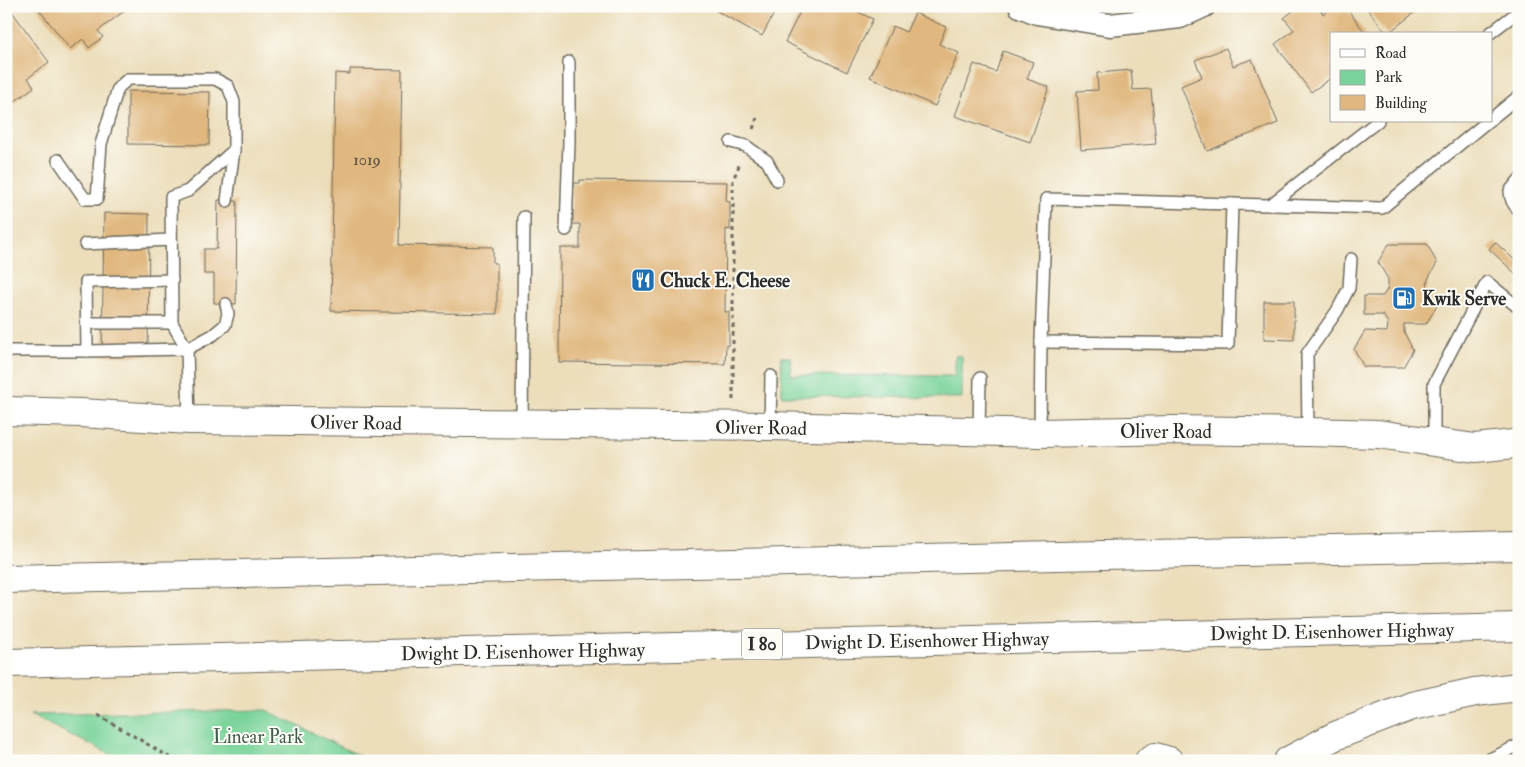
<svg xmlns="http://www.w3.org/2000/svg" width="1525" height="767" font-family="'IM FELL Double Pica',serif">
<style>
.green{fill:#79d39a;stroke:#527f62}
.building{fill:#e0b77e}
.lines{fill:none;stroke-linecap:round;stroke-linejoin:round}
.service-casing{stroke:#6f6a5d;stroke-width:14}
.minor-casing{stroke:#6f6a5d;stroke-width:25}
.secondary-casing{stroke:#6f6a5d;stroke-width:30}
.motorway-casing{stroke:#6f6a5d;stroke-width:30}
.path{stroke:#6f6a5d;stroke-width:3;stroke-dasharray:4 4;stroke-linecap:butt}
.service{stroke:#fff;stroke-width:11}
.minor{stroke:#fff;stroke-width:22}
.secondary{stroke:#fff;stroke-width:28}
.motorway{stroke:#fff;stroke-width:28}
.labels{text-anchor:middle;stroke-width:4;stroke-linejoin:round;paint-order:stroke}
.number-label{font-size:16px;fill:#584e40}
.shield{fill:#fdfcf7;stroke:#6a6a68;stroke-width:1}
.shield-label{font-size:18px;font-weight:bold;fill:#2b2b2b}
.poi-label{font-size:19px;font-weight:bold;fill:#2b2b2b;stroke:#fdfcf7;text-anchor:start}
.street-label{font-size:19px;fill:#2b2b2b;stroke:#fdfcf7}
.park-label{font-size:19px;fill:#425d4c;stroke:#fdfcf7}
</style>
<rect width="100%" height="100%" fill="#fdfcf7"/>
<filter id="ink" filterUnits="userSpaceOnUse"><feTurbulence type="fractalNoise" baseFrequency=".02" numOctaves="2"/><feDisplacementMap in="SourceGraphic" scale="10" xChannelSelector="R" yChannelSelector="G"/><feConvolveMatrix kernelMatrix="1 2 1 2 8 2 1 2 1" color-interpolation-filters="sRGB"/></filter>
<filter id="wash" filterUnits="userSpaceOnUse"><feTurbulence type="fractalNoise" baseFrequency=".0096" numOctaves="4" result="noise"/><feDisplacementMap in="SourceGraphic" scale="20" xChannelSelector="R" yChannelSelector="G"/><feGaussianBlur stdDeviation="1.12" result="paint"/><feColorMatrix in="noise" values="0 0 0 0 0 0 0 0 0 0 0 0 0 0 0 0 0 1.4 0 .05"/><feComposite in="paint" operator="in"/></filter>
<g filter="url(#wash)">
<rect width="100%" height="100%" fill="#ecdebb"/>
<!-- green -->
<g class="green">
<path d="M955,356H962V398L782,396L781,357H790L791,375L955,376Z"/>
<path d="M266,710L370,761H124L30,715Z"/>
</g>
<g id="blocks">
<!-- building -->
<g class="building">
<path d="M6,6H8L49,62L28,78L34,87L10,105L6,99Z"/>
<path d="M36,6H120L124,11L98,31L103,37L89,48L83,39L70,49Z"/>
<path d="M708,6H778L762,36Z"/>
<path d="M803,6H853L852,9L873,19L847,72L785,42Z"/>
<path d="M1299,6H1318L1323,14L1333,6H1345L1366,34H1331V78L1311,92L1275,44L1294,30L1284,18Z"/>
<path d="M1365,6H1423L1387,34Z"/>
<path d="M915,13L946,27L939,44L959,53L935,106L870,77L893,26L906,32Z"/>
<path d="M1226,48L1233,66L1252,59L1278,123L1207,151L1181,86L1202,77L1195,60Z"/>
<path d="M1003,51L1033,62L1027,79L1049,87L1030,142L955,116L974,64L996,72Z"/>
<path d="M350,69L402,70L399,245L493,247V263H497V314L331,311L335,73L350,74Z"/>
<path d="M1131,70L1133,90L1151,89L1156,144L1081,150L1077,91L1098,90L1097,73Z"/>
<path d="M128,91L210,92L209,145L128,144Z"/>
<path d="M580,180L727,182L726,201L730,202V230L726,229L725,312H729V345H726L725,364L559,362L560,248H580V224H571L572,183H580Z"/>
<path d="M218,200L237,201L236,304L214,303V274H204V249H217Z"/>
<path d="M104,213L149,214L148,356H102Z"/>
<path d="M1495,242L1519,264V270L1516,274L1489,249Z"/>
<path d="M1389,244H1427L1437,263L1428,279L1427,289L1437,306L1426,324H1404V332L1413,350L1403,367H1364L1354,349L1365,331L1387,332L1388,323L1383,315H1364V296H1383L1388,288V279L1378,262Z"/>
<path d="M1264,301H1294V340L1264,339Z"/>
</g>
</g>
</g>
<g filter="url(#ink)">
<use href="#blocks" fill-opacity="0" stroke="#6f6a5d" stroke-width="1"/>
<g class="lines">
<!-- service casing -->
<g class="service-casing">
<g id="service">
<path d="M1489,34L1519,11"/>
<path d="M1491,119L1519,96"/>
<path d="M731,142L746,146L767,161L777,180"/>
<path d="M58,160L85,199H97L101,144L118,88L128,79H215L228,86L234,102V150L188,191L171,197L172,323L187,349L189,420"/>
<path d="M1519,180L1510,191C1510,199 1513,205 1519,210"/>
<path d="M227,201L234,150"/>
<path d="M1270,205L1378,121"/>
<path d="M566,230L569,142V62"/>
<path d="M85,244L171,240"/>
<path d="M87,323H172"/>
<path d="M1041,342L1228,344L1232,204"/>
<path d="M6,351H87L86,282L172,280"/>
<path d="M87,351L187,349L213,335L225,325L228,314L226,304"/>
<path d="M522,423L524,217"/>
<path d="M770,426L771,376"/>
<path d="M979,431L980,378"/>
<path d="M1308,432L1307,354L1337,311L1349,288L1351,259"/>
<path d="M1040,433L1041,342L1046,199L1382,208L1488,121"/>
<path d="M1434,443V384L1487,282L1519,308"/>
<path d="M1486,761L1519,745"/>
</g>
</g>
<!-- minor casing -->
<g class="minor-casing">
<path id="minor" d="M1020,6L1037,13L1110,25L1180,17L1204,6"/>
</g>
<!-- secondary casing -->
<g class="secondary-casing">
<g id="secondary">
<path d="M6,411L81,413L189,420L770,426L1040,433L1173,430L1308,432L1378,434L1475,448L1514,444"/>
<path d="M1149,761L1155,757L1169,761"/>
</g>
</g>
<!-- motorway casing -->
<g class="motorway-casing">
<g id="motorway">
<path d="M1514,444L1519,445"/>
<path d="M6,579L1519,546"/>
<path d="M6,663L1519,627"/>
<path d="M1288,761L1335,736L1412,706L1475,692L1519,687"/>
</g>
</g>
<!-- path -->
<g class="path">
<path d="M753,129L757,118"/>
<path d="M733,400V180L740,163"/>
<path d="M98,715L176,761"/>
</g>
<!-- service -->
<use href="#service" class="service"/>
<!-- minor -->
<use href="#minor" class="minor"/>
<!-- secondary -->
<use href="#secondary" class="secondary"/>
<!-- motorway -->
<use href="#motorway" class="motorway"/>
</g>
</g>
<!-- icons -->
<defs>
<g id="restaurant-square" transform="scale(1.25)"><rect x="-9" y="-9" width="18" height="18" rx="4" fill="#1f6fb2" stroke="#fdfcf7"/><path d="M-5-6h1v4h1v-4h1v4h1v-4h1v5L-1.5 .5V6h-2V.5L-5-1ZM5-6V6H3V1.5H1.5Q1.5-4 5-6Z" fill="#fff"/></g>
<g id="fuel-square" transform="scale(1.25)"><rect x="-9" y="-9" width="18" height="18" rx="4" fill="#1f6fb2" stroke="#fdfcf7"/><path d="M-5.5-6h7V0h2V4h1.3V-2.5L3-4.5l.8-.8L6-3V5H2.5V1h-1V6h-7ZM-4.2-4.7v3.2H.2V-4.7Z" fill="#fff"/></g>
</defs>
<g fill-rule="evenodd">
<use href="#restaurant-square" x="643" y="280"/>
<use href="#fuel-square" x="1404" y="298"/>
</g>
<g class="labels">
<!-- number labels -->
<g class="number-label">
<text x="367" y="165">1019</text>
</g>
<!-- shield labels -->
<rect class="shield" x="742" y="628.5" width="40" height="31" rx="4"/>
<g class="shield-label">
<text x="762" y="650">I 80</text>
</g>
<!-- poi labels -->
<g class="poi-label">
<text x="660" y="287">Chuck E. Cheese</text>
<text x="1422" y="305">Kwik Serve</text>
</g>
<!-- street labels -->
<g class="street-label">
<text transform="translate(356 422) rotate(1)" y="7">Oliver Road</text>
<text transform="translate(761 427) rotate(1)" y="7">Oliver Road</text>
<text x="1166" y="438">Oliver Road</text>
<text transform="translate(1332 631) rotate(-1)" y="7">Dwight D. Eisenhower Highway</text>
<text transform="translate(927 640) rotate(-1)" y="7">Dwight D. Eisenhower Highway</text>
<text transform="translate(523 651) rotate(-1)" y="7">Dwight D. Eisenhower Highway</text>
</g>
<!-- park labels -->
<g class="park-label">
<text x="258" y="743">Linear Park</text>
</g>
</g>
<!-- margin -->
<rect width="1525" height="767" fill="none" stroke="#fdfcf7" stroke-width="25"/>
<!-- legend -->
<rect x="1330" y="32" width="162" height="90" fill="#fdfcf7" stroke="#a9a8a5"/>
<rect x="1340" y="49" width="25" height="8" fill="#ffffff" stroke="#a9a8a5"/>
<text x="1375" y="58" font-size="15" fill="#2b2b2b">Road</text>
<rect x="1340" y="70" width="25" height="15" fill="#79d39a" stroke="#a9a8a5"/>
<text x="1375" y="82" font-size="15" fill="#2b2b2b">Park</text>
<rect x="1340" y="95" width="25" height="15" fill="#e0b77e" stroke="#a9a8a5"/>
<text x="1375" y="108" font-size="15" fill="#2b2b2b">Building</text>
</svg>
